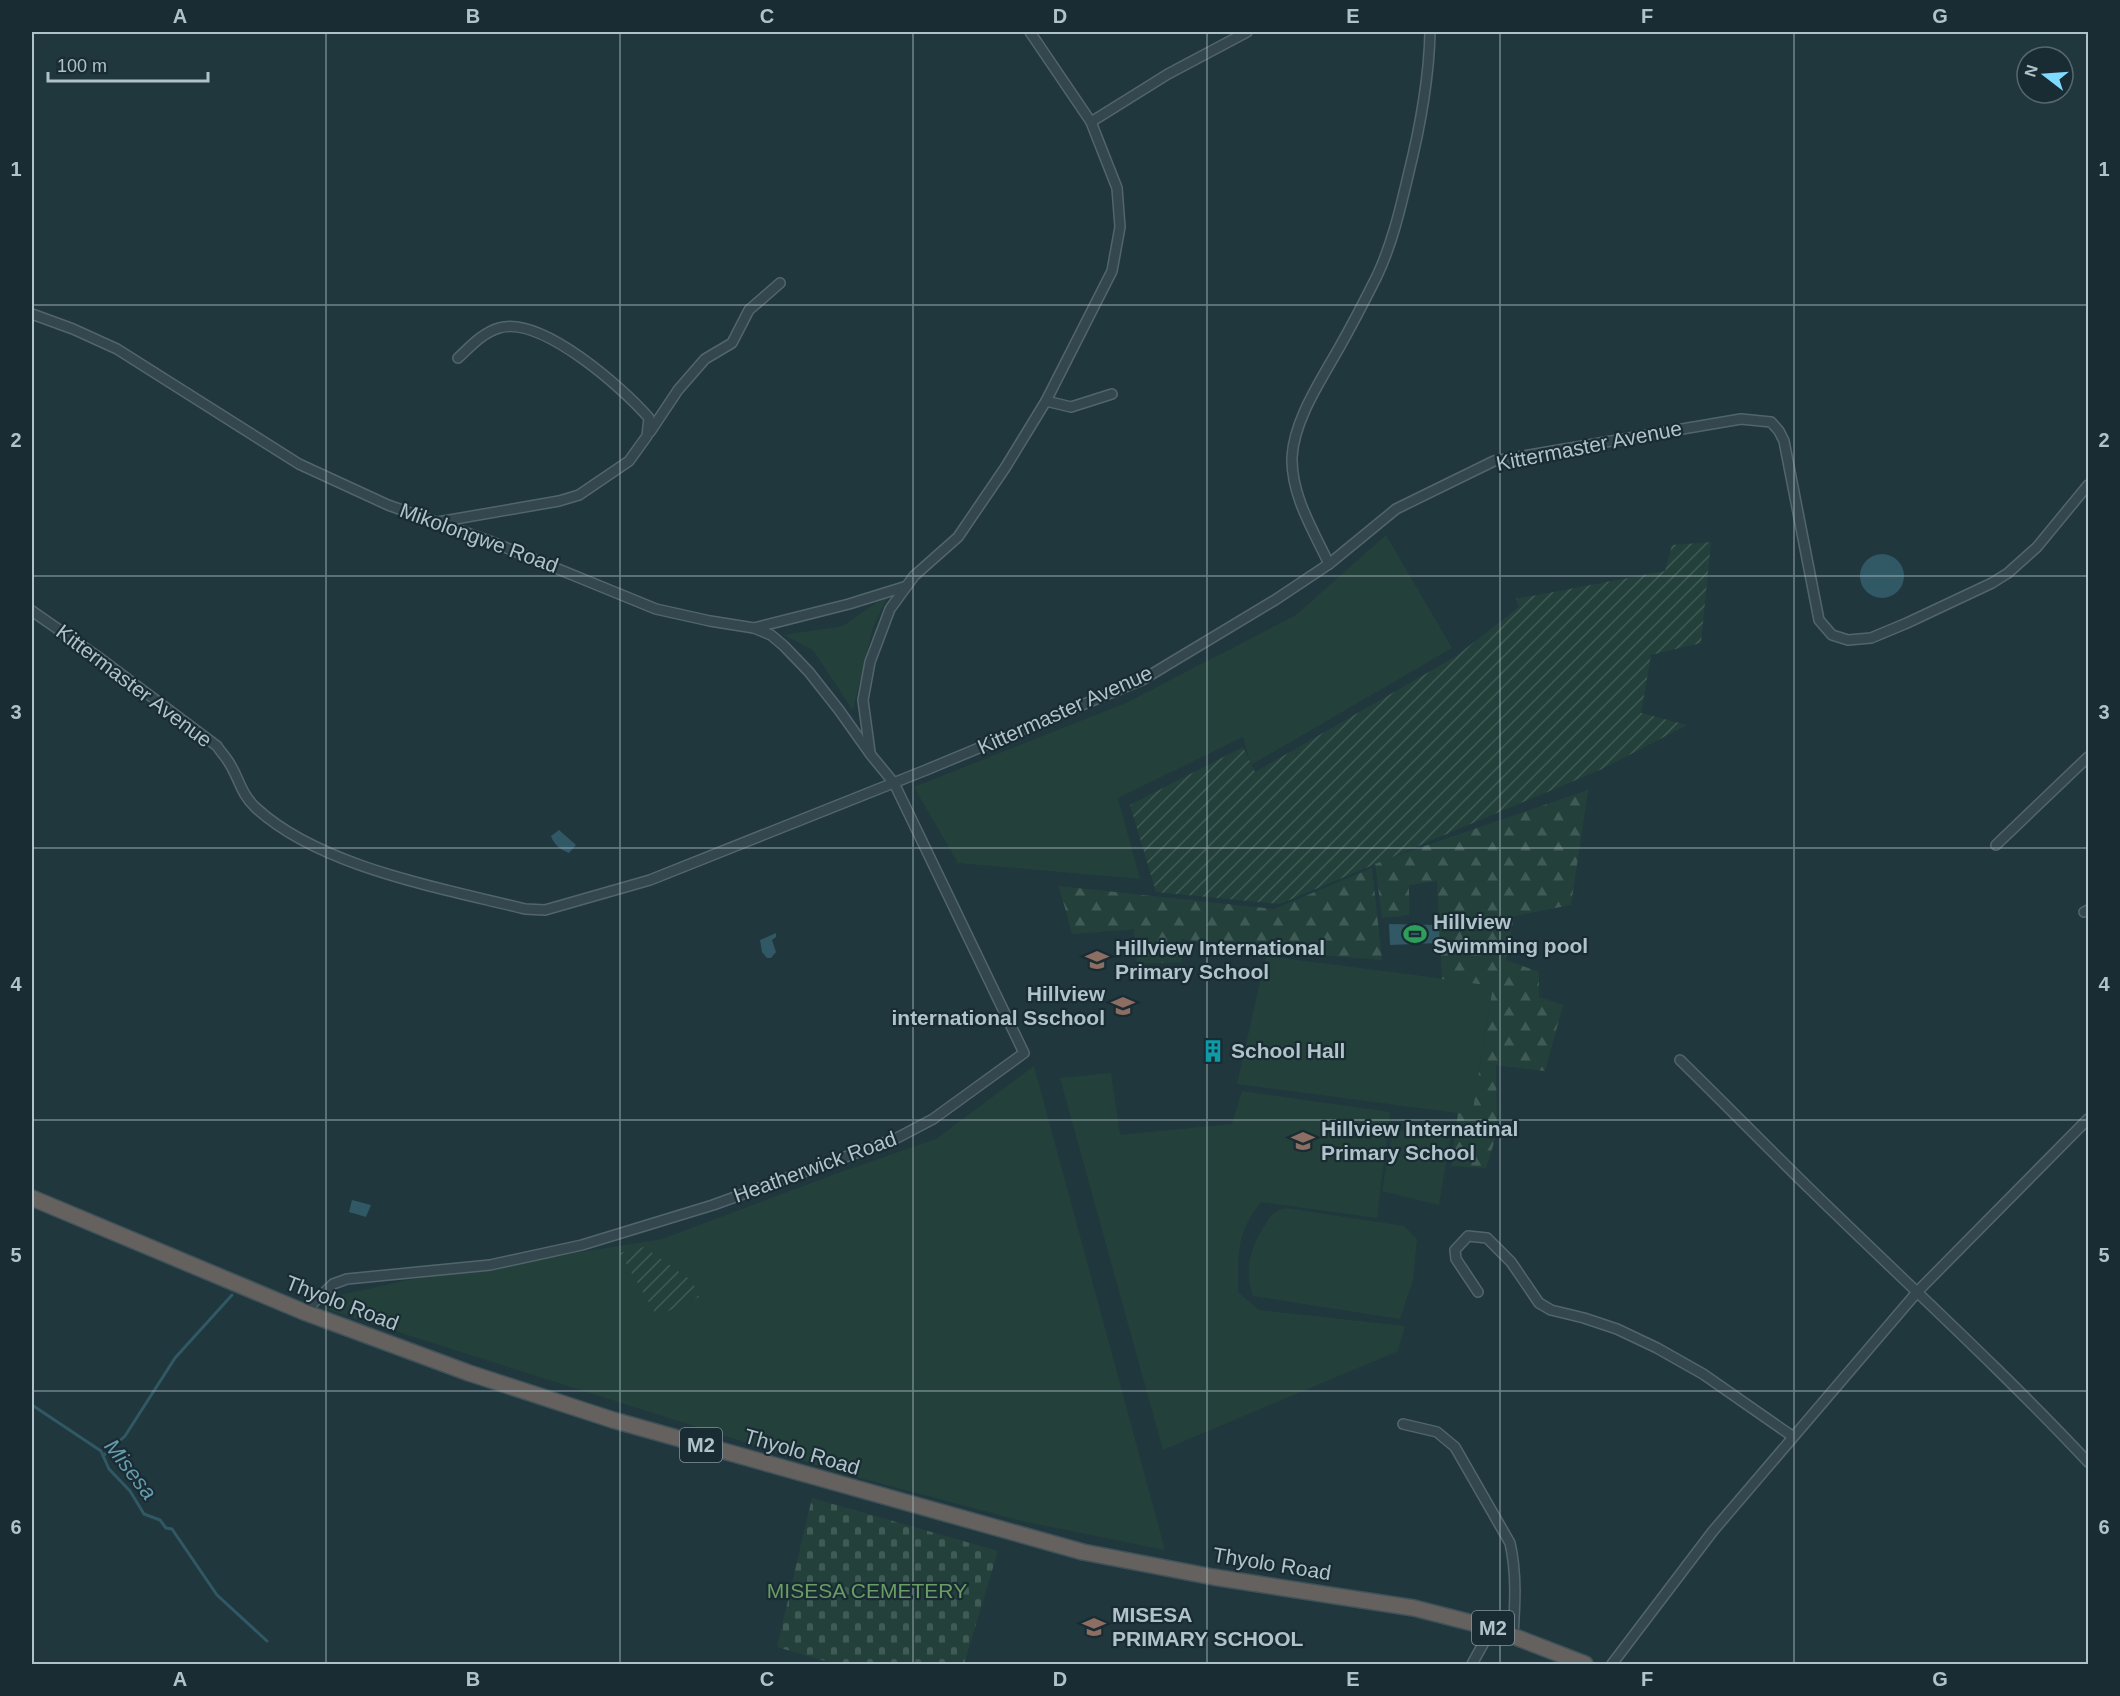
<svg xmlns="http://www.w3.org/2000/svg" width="2120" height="1696" font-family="Helvetica,sans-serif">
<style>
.green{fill:#23413a}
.forest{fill:url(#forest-firs)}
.cemetery{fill:url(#cemetery-stones)}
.garden{fill:url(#garden-furrows)}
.water{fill:#315865}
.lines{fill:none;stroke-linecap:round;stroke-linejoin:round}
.stream{stroke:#315865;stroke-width:3}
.minor-casing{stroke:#53656c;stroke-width:12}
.trunk-casing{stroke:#405259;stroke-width:18}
.minor{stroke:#34474e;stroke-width:9}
.trunk{stroke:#64615f;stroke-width:15}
.grid{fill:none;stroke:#b0c2ca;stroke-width:1.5;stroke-opacity:0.55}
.labels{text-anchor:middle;stroke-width:4.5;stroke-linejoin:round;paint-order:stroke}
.shield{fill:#1a2c33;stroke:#83959d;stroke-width:1.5}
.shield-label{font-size:20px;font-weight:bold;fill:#b0c2ca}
.street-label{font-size:21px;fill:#b0c2ca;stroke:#1a2c33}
.poi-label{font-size:21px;font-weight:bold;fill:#b0c2ca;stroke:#1a2c33;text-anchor:start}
.park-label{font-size:21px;fill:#6a9d64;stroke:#1a2c33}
.water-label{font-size:22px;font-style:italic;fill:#659bac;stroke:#1a2c33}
.neatline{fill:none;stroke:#b0c2ca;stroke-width:2}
.grid-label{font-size:20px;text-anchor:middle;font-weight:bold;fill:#b0c2ca}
</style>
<defs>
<pattern id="forest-firs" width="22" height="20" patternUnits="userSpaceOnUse" patternTransform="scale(1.5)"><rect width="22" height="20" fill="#23413a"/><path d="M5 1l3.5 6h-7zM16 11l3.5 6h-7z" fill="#405b55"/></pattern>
<pattern id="cemetery-stones" width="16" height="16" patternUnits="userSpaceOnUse" patternTransform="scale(1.5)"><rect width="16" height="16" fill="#23413a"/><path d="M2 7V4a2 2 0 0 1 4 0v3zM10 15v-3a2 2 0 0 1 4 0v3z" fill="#405b55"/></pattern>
<pattern id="garden-furrows" width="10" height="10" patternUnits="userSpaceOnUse" patternTransform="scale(1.5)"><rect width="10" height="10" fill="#23413a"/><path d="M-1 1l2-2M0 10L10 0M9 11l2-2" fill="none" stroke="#405b55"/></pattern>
</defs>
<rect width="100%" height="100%" fill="#20373e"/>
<!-- green -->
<g class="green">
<path d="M1386,535L1452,648L1251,765L1243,737L1118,798L1140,879L958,863L914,787L1126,703L1296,615Z"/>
<path d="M889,594L873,627L853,710L813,650L784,635L843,626Z"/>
<path d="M1266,956L1493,985L1472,1115L1237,1084Z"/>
<path d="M1034,1066L1165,1550L1026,1522L845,1474L329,1310L336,1296L408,1280L662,1239L838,1173L936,1139Z"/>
<path d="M1111,1073L1120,1135L1232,1124L1242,1091L1390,1112L1377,1218L1261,1202C1236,1233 1238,1254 1238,1292L1259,1310L1405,1326L1398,1351L1163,1450L1060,1078Z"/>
<path d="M1393,1129L1450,1138L1439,1205L1382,1191Z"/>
<path d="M1286,1208L1404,1226L1417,1239L1413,1280L1400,1319L1253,1296C1244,1272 1250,1249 1263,1228C1270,1217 1272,1211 1286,1208Z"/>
</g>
<!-- forest -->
<g class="forest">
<path d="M1588,790L1571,905L1514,916L1506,960L1539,972V997L1563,1005L1545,1071L1496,1065L1497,1133L1486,1168L1451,1166L1458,1113L1472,1115L1493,986L1442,979L1437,881L1409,885V915L1382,918L1375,863Z"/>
<path d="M1372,868L1382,960L1257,950L1181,939L1182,962L1137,964L1134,929L1072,934L1059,886L1274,909Z"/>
</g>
<!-- cemetery -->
<path class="cemetery" d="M812,1498L998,1551L964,1664H835L777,1647Z"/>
<!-- garden -->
<g class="garden">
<path d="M1711,542L1701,643L1651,655L1641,713L1687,725L1602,769L1280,904L1156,892L1130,805L1243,747L1255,772L1455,657L1519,607L1516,599L1665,571L1672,545Z"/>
<path d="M644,1247L692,1281L699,1297L657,1316L620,1253Z"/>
</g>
<!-- water -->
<g class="water">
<circle cx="1882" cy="576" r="22"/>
<path d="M559,830L576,845L569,853C561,850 554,845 551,836Z"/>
<path d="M1389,924L1439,925L1440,943L1390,945Z"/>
<path d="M776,933V937L772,940L776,952L771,958H767L762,952L760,940Z"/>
<path d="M352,1200L371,1205L366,1217L349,1212Z"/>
</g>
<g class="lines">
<!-- stream -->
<g class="stream">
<path d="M32,1405L101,1451L109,1469L130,1491L144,1514L160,1520L166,1528L172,1529L217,1595L267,1641"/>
<path d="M103,1456L125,1436L175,1358L232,1295"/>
</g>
<!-- minor casing -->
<g class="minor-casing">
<g id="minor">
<path d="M1091,122L1168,74L1247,32"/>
<path d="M32,314L73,329L117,349L299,464L388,505L492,542L656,609L710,621L754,628L771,635L784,646L809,672L839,710L871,755L894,783L1024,1053L933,1119L895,1139L713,1205L582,1245L490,1265L347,1279L333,1284L304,1312"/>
<path d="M1046,401L1071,407L1112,394"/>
<path d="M650,432L678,390L705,359L732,343L749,310L780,283"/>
<path d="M438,522L559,501L579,495L629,461L647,436L649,418C623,388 541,315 499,328C482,333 470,347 458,358"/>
<path d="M1329,564C1313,530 1291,495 1292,457C1294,420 1321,380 1339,348C1352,325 1365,300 1377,276C1392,244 1400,210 1408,176C1420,128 1429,81 1430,32"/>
<path d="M32,611L101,659L217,746C220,751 225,756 228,761C239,777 240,793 256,808C320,867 441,888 525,909L545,910L650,880L926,770L1142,680L1275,600L1329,564L1396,509L1494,461L1741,419L1771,422L1779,431L1784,441L1819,620L1832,635L1848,640L1871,638L1907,623L1992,583L2008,573L2037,547L2088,485"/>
<path d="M754,628L849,604L907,586"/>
<path d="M870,752L863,700L870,662L890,609L914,576L958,537L1005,468L1046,401L1112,271L1120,227L1117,188L1091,122L1030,32"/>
<path d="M1996,845L2088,757"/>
<path d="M2084,912L2088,910"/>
<path d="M1680,1060C1724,1103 1768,1148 1812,1191C1904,1281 2000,1368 2088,1462"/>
<path d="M1478,1292L1456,1259L1455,1250L1468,1236L1487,1238L1511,1262L1539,1303L1551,1310L1584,1318L1617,1329L1657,1348L1703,1374L1792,1436"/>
<path d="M1403,1424L1437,1432L1455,1447L1510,1543C1517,1574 1515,1605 1513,1636"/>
<path d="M1472,1664L1492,1628"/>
<path d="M1612,1664L1713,1531L1918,1291L2088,1119"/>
</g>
</g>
<!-- trunk casing -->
<g class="trunk-casing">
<path id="trunk" d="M32,1198L304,1312L469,1373L613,1420L1083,1552L1213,1577L1414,1608L1492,1628L1585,1664"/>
</g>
<!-- minor -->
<use href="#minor" class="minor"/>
<!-- trunk -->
<use href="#trunk" class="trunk"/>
</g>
<!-- grid -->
<path class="grid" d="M326,32V1664M620,32V1664M913,32V1664M1207,32V1664M1500,32V1664M1794,32V1664M32,305H2088M32,576H2088M32,848H2088M32,1120H2088M32,1391H2088"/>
<!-- icons -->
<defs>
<g id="stadium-bare" transform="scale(1.8)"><path d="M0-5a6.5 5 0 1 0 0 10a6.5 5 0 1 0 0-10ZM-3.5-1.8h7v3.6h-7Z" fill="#2e9e5b" stroke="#1a2c33" stroke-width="2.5" paint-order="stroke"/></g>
<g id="school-bare" transform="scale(1.8)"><path d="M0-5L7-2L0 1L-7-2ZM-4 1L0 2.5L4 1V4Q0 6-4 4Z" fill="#8d6e63" stroke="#1a2c33" stroke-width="2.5" paint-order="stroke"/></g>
<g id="building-bare" transform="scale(1.8)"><path d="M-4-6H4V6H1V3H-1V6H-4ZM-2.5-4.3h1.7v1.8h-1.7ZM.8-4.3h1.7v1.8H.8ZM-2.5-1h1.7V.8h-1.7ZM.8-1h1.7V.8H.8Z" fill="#0f9aa8" stroke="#1a2c33" stroke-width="2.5" paint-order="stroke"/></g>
</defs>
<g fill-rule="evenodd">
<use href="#stadium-bare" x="1415" y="934"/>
<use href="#school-bare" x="1097" y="960"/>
<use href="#school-bare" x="1123" y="1006"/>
<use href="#building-bare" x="1213" y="1051"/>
<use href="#school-bare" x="1303" y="1141"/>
<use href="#school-bare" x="1094" y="1627"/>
</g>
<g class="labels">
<!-- shield labels -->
<g class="shield">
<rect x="680" y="1428" width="42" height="34" rx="4.5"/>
<rect x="1472" y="1611" width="42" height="34" rx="4.5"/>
</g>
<g class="shield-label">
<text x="701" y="1452">M2</text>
<text x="1493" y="1635">M2</text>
</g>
<!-- street labels -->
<g class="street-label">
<text transform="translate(1589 446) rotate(-11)" y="7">Kittermaster Avenue</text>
<text transform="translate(479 538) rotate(20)" y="7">Mikolongwe Road</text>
<text transform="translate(134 686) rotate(37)" y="7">Kittermaster Avenue</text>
<text transform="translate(1065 710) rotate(-24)" y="7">Kittermaster Avenue</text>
<text transform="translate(815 1167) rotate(-20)" y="7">Heatherwick Road</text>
<text transform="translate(342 1303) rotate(21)" y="7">Thyolo Road</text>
<text transform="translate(802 1452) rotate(16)" y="7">Thyolo Road</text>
<text transform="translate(1272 1564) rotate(9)" y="7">Thyolo Road</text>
</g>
<!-- poi labels -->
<g class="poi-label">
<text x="1433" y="929">Hillview<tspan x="1433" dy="24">Swimming pool</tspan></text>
<text x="1115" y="955">Hillview International<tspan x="1115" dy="24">Primary School</tspan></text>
<text x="1105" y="1001" text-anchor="end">Hillview<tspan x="1105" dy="24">international Sschool</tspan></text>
<text x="1231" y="1058">School Hall</text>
<text x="1321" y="1136">Hillview Internatinal<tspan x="1321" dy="24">Primary School</tspan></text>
<text x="1112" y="1622">MISESA<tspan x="1112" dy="24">PRIMARY SCHOOL</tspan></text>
</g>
<!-- park labels -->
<g class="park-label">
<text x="867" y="1598">MISESA CEMETERY</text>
</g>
<!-- water labels -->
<g class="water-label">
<text transform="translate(131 1469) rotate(52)" y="8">Misesa</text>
</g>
</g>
<!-- border -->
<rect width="2120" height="1696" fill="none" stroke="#1a2c33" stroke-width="66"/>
<!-- north arrow -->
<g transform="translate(2045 75) rotate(287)"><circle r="28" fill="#1a2c33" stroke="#56686f" stroke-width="1.5"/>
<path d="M0-4.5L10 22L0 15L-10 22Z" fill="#7fdaff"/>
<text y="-9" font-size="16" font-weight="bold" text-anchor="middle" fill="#b0c2ca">N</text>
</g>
<!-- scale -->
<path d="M48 72v9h160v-9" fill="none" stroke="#b0c2ca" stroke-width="3"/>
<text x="57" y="72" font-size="18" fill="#b0c2ca" stroke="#1a2c33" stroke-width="4.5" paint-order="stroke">100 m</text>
<rect x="33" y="33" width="2054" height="1630" class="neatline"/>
<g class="grid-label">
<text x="180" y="23">A</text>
<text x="473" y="23">B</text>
<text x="767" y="23">C</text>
<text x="1060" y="23">D</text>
<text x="1353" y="23">E</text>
<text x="1647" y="23">F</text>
<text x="1940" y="23">G</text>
<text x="16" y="176">1</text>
<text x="2104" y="176">1</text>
<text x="16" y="447">2</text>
<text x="2104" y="447">2</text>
<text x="16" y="719">3</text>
<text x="2104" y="719">3</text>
<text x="16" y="991">4</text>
<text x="2104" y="991">4</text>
<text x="16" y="1262">5</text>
<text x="2104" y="1262">5</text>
<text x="16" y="1534">6</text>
<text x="2104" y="1534">6</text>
<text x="180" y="1686">A</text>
<text x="473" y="1686">B</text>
<text x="767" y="1686">C</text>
<text x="1060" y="1686">D</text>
<text x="1353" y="1686">E</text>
<text x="1647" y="1686">F</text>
<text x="1940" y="1686">G</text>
</g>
</svg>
